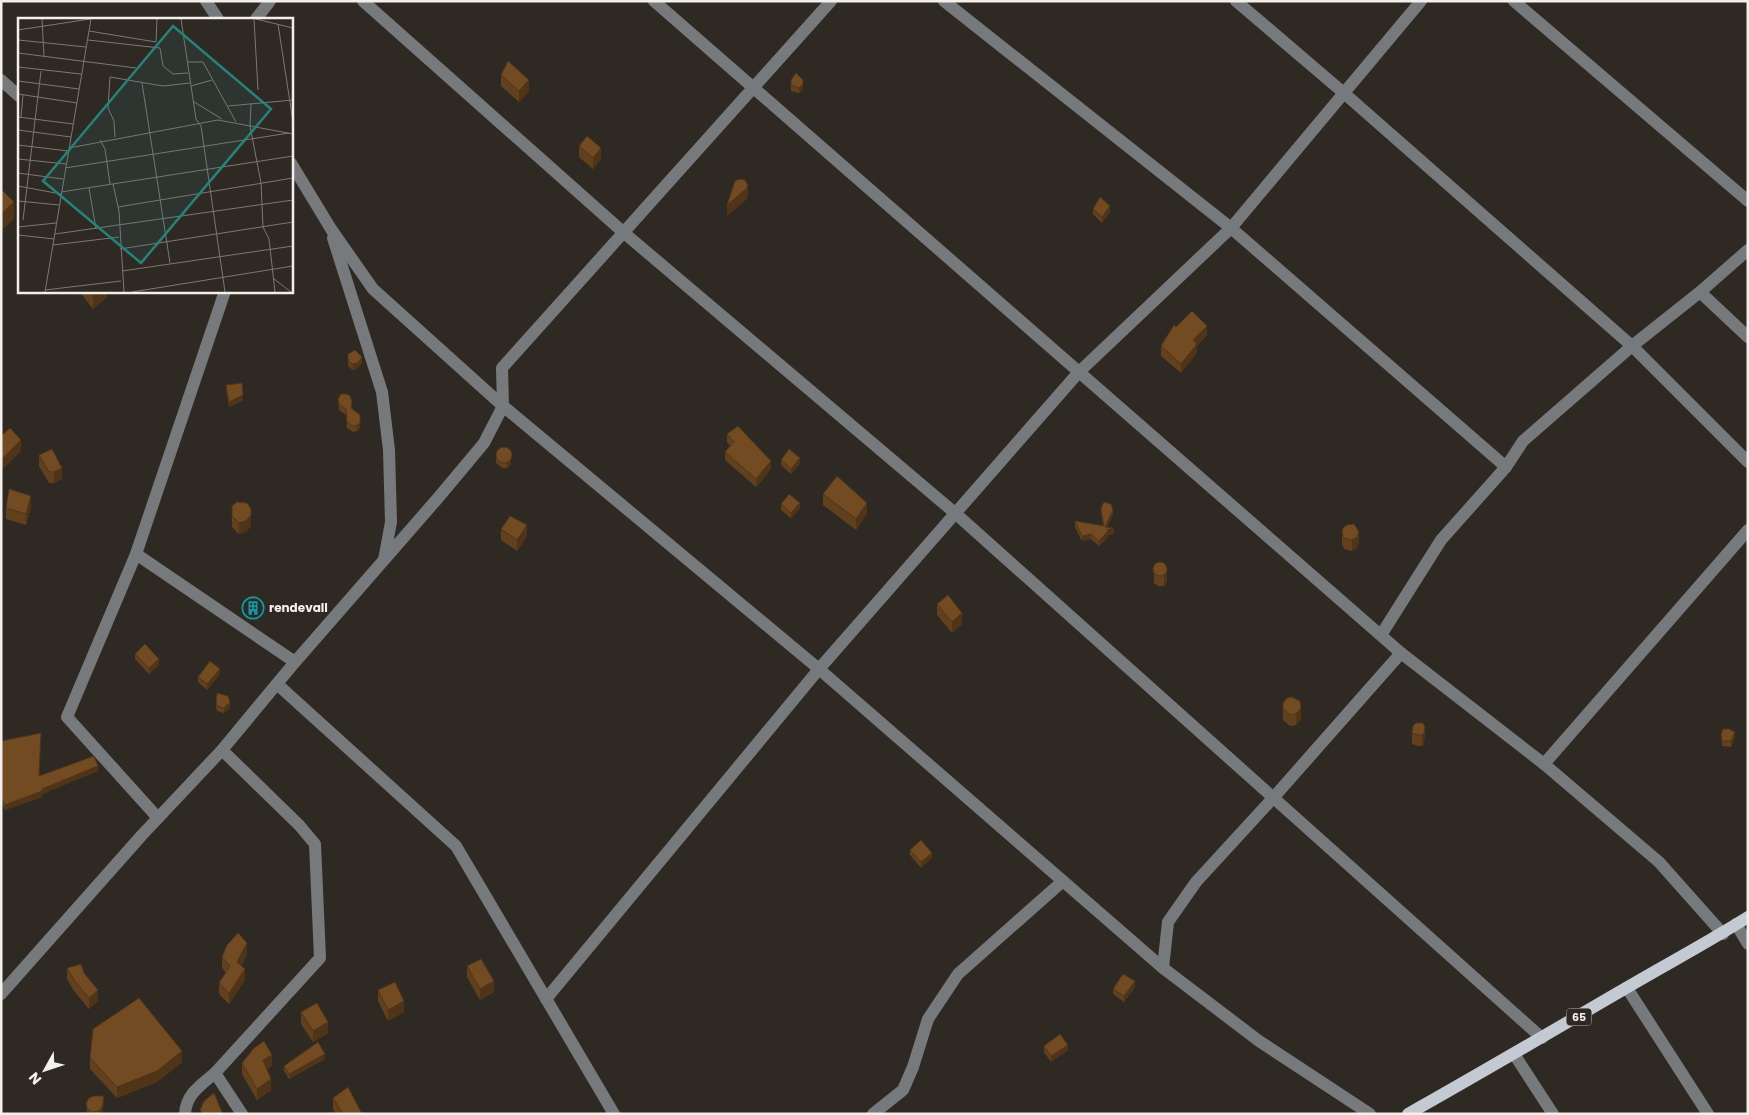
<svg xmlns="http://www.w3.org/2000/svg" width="1749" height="1115" font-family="Poppins,sans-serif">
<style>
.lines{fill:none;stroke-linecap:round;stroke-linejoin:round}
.minor{stroke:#777a7d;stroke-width:12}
.major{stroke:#c4cad1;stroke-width:12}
.wall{fill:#62401e}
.shaded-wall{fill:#503418}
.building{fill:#724b23;stroke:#503418}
.labels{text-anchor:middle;stroke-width:5;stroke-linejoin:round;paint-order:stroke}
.shield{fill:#2f2924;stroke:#b8b4af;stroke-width:1}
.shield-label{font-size:11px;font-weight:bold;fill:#f3efeb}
.poi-label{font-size:12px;font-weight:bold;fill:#f3efeb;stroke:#2f2924;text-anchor:start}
.inset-road{fill:none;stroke:#7d7874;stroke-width:1}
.view{fill:#26827a;fill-opacity:0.15;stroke:#26827a;stroke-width:2.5}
.inset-edge{fill:none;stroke:#f3efeb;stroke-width:2.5}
</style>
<rect width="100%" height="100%" fill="#2f2924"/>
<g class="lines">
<!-- minor -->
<g class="minor">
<path d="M206,1L218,19"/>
<path d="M363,1L623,232L955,513L1542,1038"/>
<path d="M654,1L1401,653L1544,764L1659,862L1723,934"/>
<path d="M944,1L1231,228L1506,467"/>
<path d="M1236,1L1345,94L1632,346L1748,462"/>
<path d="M1514,1L1748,201"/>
<path d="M256,19L270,1"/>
<path d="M1,80L19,96"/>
<path d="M291,163L331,229L373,289L503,406L819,669L1163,968L1259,1041L1370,1114"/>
<path d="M333,238L382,392L389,450L391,522L384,560"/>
<path d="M1700,292L1748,337"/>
<path d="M136,554L295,662"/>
<path d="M1381,635L1441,540L1506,467L1523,441L1632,346L1700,292L1748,250"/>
<path d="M277,684L456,846L614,1114"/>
<path d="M222,750L299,825L315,844L320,958L215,1073L242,1114"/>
<path d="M1544,764L1748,530"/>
<path d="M158,818L67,717L136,554L225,291"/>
<path d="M1736,924L1748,944"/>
<path d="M1163,968L1168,922L1196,882L1274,797L1401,653"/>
<path d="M1627,988L1708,1114"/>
<path d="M1,994L142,835L222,750L295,662L438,498L484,443L503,406L502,368L831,1"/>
<path d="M546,999L819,669L1079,372L1231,228L1421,1"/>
<path d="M1514,1054L1553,1114"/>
<path d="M185,1114C186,1094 201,1085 215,1073"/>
<path d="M873,1114L903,1090L913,1067L928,1019L958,974L1063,881"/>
</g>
<!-- major -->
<path class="major" d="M1408,1114C1481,1073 1554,1030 1626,988C1667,964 1708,942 1748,917"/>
</g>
<!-- wall -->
<g class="wall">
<path d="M501,75L529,91L519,102L501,86Z"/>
<path d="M791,80L803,90L799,93L791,91Z"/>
<path d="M579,146L601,159L593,169L579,157Z"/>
<path d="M1093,209L1110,212L1102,223L1093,214Z"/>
<path d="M79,291H107V297L93,309Z"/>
<path d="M1176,327L1207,335L1197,346V353L1181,373L1161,356V346Z"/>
<path d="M348,359L362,363L358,368L353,370L350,368L348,365Z"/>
<path d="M226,385L243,400L229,407L226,390Z"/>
<path d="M338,399L352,406L351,409L360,415V428L357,431L353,432L347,428L346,415L339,410Z"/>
<path d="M727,434L771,469L756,487L725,460V452L730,446L727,442Z"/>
<path d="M496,452L511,464L507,468H502L496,463Z"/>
<path d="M39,455L62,479L54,483H49L39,466Z"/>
<path d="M781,460L800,464L791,474L781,465Z"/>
<path d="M823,494L867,514L856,530L823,505Z"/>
<path d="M781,504L800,508L791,518L781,510Z"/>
<path d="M31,507L26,525L6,519V508Z"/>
<path d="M1101,508L1113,515L1107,527L1114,534L1108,535V537L1099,546L1091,539L1082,541L1075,527V521L1103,526L1101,513Z"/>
<path d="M232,516L251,520V526L246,532L239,534L232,527Z"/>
<path d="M501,529L527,536L517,551L501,540Z"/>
<path d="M1342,533L1359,543L1357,548L1352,551L1344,549L1342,544Z"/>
<path d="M1163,562L1167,581L1164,586H1158L1154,583V567Z"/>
<path d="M246,600L260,609L257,615L252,616L248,613Z"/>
<path d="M937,604L962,624L952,633L937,615Z"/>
<path d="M135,654L159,665L149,674L135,659Z"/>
<path d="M220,674L207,690L198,682V677Z"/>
<path d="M216,702L230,708L224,713L217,711L216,707Z"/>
<path d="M1283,703L1301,719L1296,725L1290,726L1283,720Z"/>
<path d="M1425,727L1424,744L1422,746H1418L1412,744V733Z"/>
<path d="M1721,734L1735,737L1731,747L1722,746Z"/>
<path d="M1,741L39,776L98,771L42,794V797L5,810L1,801Z"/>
<path d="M910,850L932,858L921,868L910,855Z"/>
<path d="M247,954L241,966L245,980L229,1004L219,994V983L226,973L222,968V957Z"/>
<path d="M467,966L494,992L480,1000L467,977Z"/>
<path d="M67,968L84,973L98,1001L89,1009L74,991L67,979Z"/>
<path d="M1135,987L1124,1002L1113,994V989Z"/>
<path d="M378,990L404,1012L388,1021L378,1001Z"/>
<path d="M301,1012L328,1033L313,1042L301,1024Z"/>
<path d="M1044,1046L1068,1050L1051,1062L1044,1052Z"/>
<path d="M90,1058L182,1062L157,1082L117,1098L90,1069Z"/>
<path d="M325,1059L289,1079L284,1071V1066Z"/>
<path d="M242,1063L272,1066L267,1069L271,1090L257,1100L242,1074Z"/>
<path d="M333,1098L362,1114H336L333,1109Z"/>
<path d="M104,1102L102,1113L101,1114L87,1113L86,1103Z"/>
</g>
<!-- shaded-wall -->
<g class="shaded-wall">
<path d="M529,80V91L519,102V91Z"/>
<path d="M803,80V90L799,93V88Z"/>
<path d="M601,148V159L593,169V158Z"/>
<path d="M748,185V196L746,200L727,216V205Z"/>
<path d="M14,202V219L1,231V214Z"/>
<path d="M1110,206V212L1102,223V217Z"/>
<path d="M95,291H107V297L93,309V292Z"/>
<path d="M1207,326V335L1197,346V353L1181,373V364L1193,340Z"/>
<path d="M362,357V363L358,368L353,370V364Z"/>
<path d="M243,395V400L229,407V402Z"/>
<path d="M360,423V428L357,431V425Z"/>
<path d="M21,440V451L1,471V460Z"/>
<path d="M511,458V464L507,468V462Z"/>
<path d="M800,458V464L791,474V469Z"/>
<path d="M771,461V469L756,487V479Z"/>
<path d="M62,468V479L54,483V472Z"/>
<path d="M31,496V507L26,525V514Z"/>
<path d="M800,503V508L791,518V513Z"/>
<path d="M867,503V514L856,530V519Z"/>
<path d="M251,509V526L246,532L239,534V523Z"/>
<path d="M1113,510V515L1105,532V527Z"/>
<path d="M527,525V536L517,551V540Z"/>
<path d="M1114,528V534L1108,535V537L1099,546V541L1107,530Z"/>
<path d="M1359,532V543L1357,548L1352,551V540Z"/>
<path d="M1091,534V539L1082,541V536Z"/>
<path d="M1167,570V581L1164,586V575Z"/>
<path d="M260,604V609L257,615V610Z"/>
<path d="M962,613V624L952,633V622Z"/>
<path d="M159,659V665L149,674V668Z"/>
<path d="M220,669V674L207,690V684Z"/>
<path d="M230,702V708L224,713V708Z"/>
<path d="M1301,708V719L1296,725V714Z"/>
<path d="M1425,727L1424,744L1422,746V735Z"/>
<path d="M1735,732V737L1731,747V741Z"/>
<path d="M98,766V771L42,794V797L5,810V805Z"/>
<path d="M932,853V858L921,868V862Z"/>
<path d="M247,943V954L237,973V962Z"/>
<path d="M245,969V980L229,1004V993Z"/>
<path d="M494,981V992L480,1000V989Z"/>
<path d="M1135,981V987L1124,1002V996Z"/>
<path d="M98,990V1001L89,1009V998Z"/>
<path d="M404,1001V1012L388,1021V1010Z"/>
<path d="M328,1022V1033L313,1042V1031Z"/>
<path d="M1068,1045V1050L1051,1062V1056Z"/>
<path d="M182,1051V1062L157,1082L117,1098V1087Z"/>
<path d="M325,1054V1059L289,1079V1074Z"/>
<path d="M272,1055V1066L263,1071V1060Z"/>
<path d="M271,1079V1090L257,1100V1089Z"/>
<path d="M104,1096L102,1113L101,1114H99V1111Z"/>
</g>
<!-- building -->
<g class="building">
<path d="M508,61L529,80L519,91L501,75Z"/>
<path d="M796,73L803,80V84L799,88L791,85V80Z"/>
<path d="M587,136L601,148L593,158L579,146Z"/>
<path d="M739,179L745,180L748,185L746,189L727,205L735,181Z"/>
<path d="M1,189L14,202L1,214Z"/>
<path d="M1100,197L1110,206L1102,217L1093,209Z"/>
<path d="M1192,311L1207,326L1193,340L1197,344L1181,364L1161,346L1174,325L1176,327Z"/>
<path d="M355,350L362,357L358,363L353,364L350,363L348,359V354Z"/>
<path d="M242,383L243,395L229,402L226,385Z"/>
<path d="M341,394H347L350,396L352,401L351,408L360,415V423L357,425L353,426L347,422L346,409L339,404L338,399Z"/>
<path d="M738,426L771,461L756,479L725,452L734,442L727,434Z"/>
<path d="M10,428L21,440L1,460V436Z"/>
<circle cx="504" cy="455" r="8"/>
<path d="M52,449L62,468L54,472H49L39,455Z"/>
<path d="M789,449L800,458L791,469L781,460Z"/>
<path d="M837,476L867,503L856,519L823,494Z"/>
<path d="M9,489L31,496L26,514L6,508Z"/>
<path d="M789,494L800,503L791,513L781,504Z"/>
<path d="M237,502L247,503L251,509V515L246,521L239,523L232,516V506Z"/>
<path d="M1104,502L1111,504L1113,510L1105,527L1114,528L1107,530L1108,531L1099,541L1091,534L1082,536L1075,521L1104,526L1101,508Z"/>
<path d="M510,516L527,525L517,540L501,529Z"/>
<path d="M1354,524L1359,532L1357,537L1352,540L1344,538L1342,533L1343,528L1347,525Z"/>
<circle cx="1160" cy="569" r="7"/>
<path d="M948,595L962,613L952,622L937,604Z"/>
<path d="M256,596L259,599L260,604L257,610H252L248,608L246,600L249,597Z"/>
<path d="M145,644L159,659L149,668L135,654Z"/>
<path d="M210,661L220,669L207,684L198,677Z"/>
<path d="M217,693L228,696L230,702L224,708L217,706L216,702Z"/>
<path d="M1292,697L1300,701L1301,708L1296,714L1290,715L1283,709V703L1287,698Z"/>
<path d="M1416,723H1423L1425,727L1424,733L1422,735H1418L1412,733L1413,726Z"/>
<path d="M1723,729H1729L1735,732L1731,741H1722L1721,734Z"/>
<path d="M41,733L39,776L94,756L98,766L42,789V791L5,805L1,796V741Z"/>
<path d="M921,840L932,853L921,862L910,850Z"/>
<path d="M238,933L247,943L237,962L245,969L229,993L219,983L230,966L222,957L227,945Z"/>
<path d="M481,959L494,981L480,989L467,966Z"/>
<path d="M81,964L84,973L98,990L89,998L74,980L67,968Z"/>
<path d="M1123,974L1135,981L1124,996L1113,989Z"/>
<path d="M395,982L404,1001L388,1010L378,990Z"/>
<path d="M139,998L182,1051L157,1071L117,1087L90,1058L93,1029Z"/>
<path d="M317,1003L328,1022L313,1031L301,1012Z"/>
<path d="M1060,1034L1068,1045L1051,1056L1044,1046Z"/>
<path d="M264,1041L272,1055L263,1060L271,1079L257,1089L242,1063L254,1048Z"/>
<path d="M318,1042L325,1054L289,1074L284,1066Z"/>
<path d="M348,1087L362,1114H343L333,1098Z"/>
<path d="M214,1093L223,1114H203L200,1110L204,1101Z"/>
<path d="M94,1096H104L102,1107L99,1111L91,1112L87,1108L86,1103L89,1098Z"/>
</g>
<!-- icons -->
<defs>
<g id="building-ring" transform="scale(1.125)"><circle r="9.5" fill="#2f2924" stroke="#0f9aa8" stroke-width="1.5"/><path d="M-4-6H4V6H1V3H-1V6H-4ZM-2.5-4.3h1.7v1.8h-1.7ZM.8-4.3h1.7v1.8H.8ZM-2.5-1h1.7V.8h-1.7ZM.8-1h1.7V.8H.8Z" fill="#0f9aa8"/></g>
</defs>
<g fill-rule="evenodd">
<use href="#building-ring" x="253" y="608"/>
</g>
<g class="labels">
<!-- shield labels -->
<rect class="shield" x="1566.5" y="1008.5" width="25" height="17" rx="4"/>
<g class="shield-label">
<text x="1579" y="1021">65</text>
</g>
<!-- poi labels -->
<g class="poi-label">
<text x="269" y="612">rendevall</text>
</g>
</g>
<!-- overview -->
<g transform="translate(18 18)">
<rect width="275" height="275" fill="#2f2924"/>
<path class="inset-road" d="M24,1L26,38M163,1L178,101L183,108L207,274M236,1L240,72M238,1L275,10M260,6L275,104M0,12L72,1M71,13L138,24L139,1M0,22L68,29M70,22L142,30L145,48L155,56L170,55M0,35L118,50M169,44H185L218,104M0,49L63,56M0,63L61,71M124,65L152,245M173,68L194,62M0,76L59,85M176,84L204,101M233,86L232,108L243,165L245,209L251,221L257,274M210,88L275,82M0,99L55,106M3,99L5,77M0,112L53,119M97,119L96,103L90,90L92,59L145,68L172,65M82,122L87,131L92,166M0,127L50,133M51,130L200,102L275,116M0,141L48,146M47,150L271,115M0,155L45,161M95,166L101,193L106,274M0,168L43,176M71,170L78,211M43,174L275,138M0,183L41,187M100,189L275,160M5,202L23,53M0,209L38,205M37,216L275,182M0,217L36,221M35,227L101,219M102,231L275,204M104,253L275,228M256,261L273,274M27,272L103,263M27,274L73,1M114,274L275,248"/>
<path class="view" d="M155,8L253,91L123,245L25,163Z"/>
<rect width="275" height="275" class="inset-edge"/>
</g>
<!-- border -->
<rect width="1749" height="1115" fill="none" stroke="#f3efeb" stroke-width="5"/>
<!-- north arrow -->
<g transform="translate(45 1070) rotate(230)" stroke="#2f2924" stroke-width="4" paint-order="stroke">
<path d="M0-4L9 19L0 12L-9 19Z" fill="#f3efeb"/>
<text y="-8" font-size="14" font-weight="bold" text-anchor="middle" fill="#f3efeb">N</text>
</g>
</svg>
